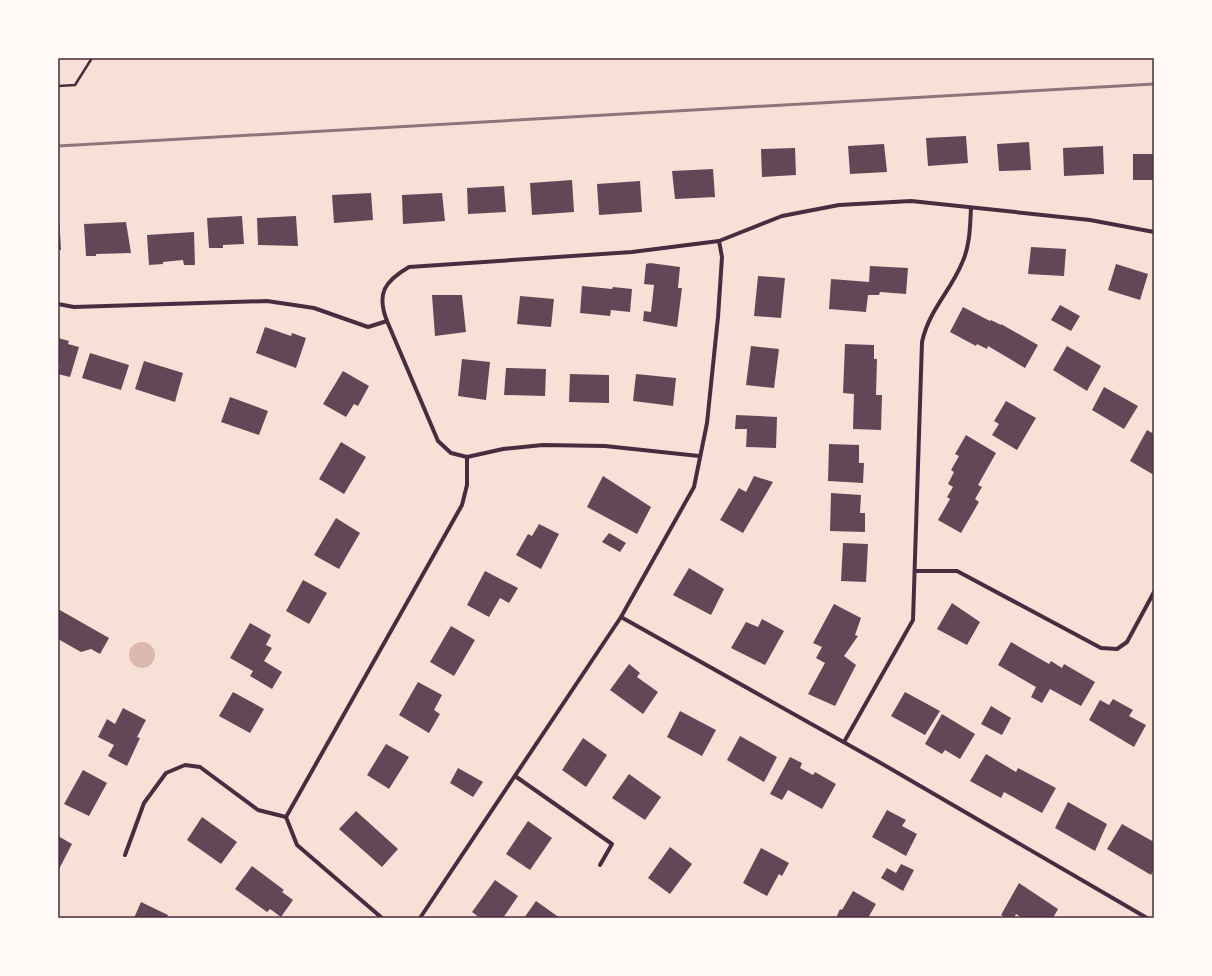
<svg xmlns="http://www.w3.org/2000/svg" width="1212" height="976" font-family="'Varela Round',sans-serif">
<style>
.water{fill:#dcb8b0}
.building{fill:#644757}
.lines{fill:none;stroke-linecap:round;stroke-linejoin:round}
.path{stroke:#4a2c40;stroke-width:2.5}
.minor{stroke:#4a2c40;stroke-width:4}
.rail{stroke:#8f747c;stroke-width:3}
.neatline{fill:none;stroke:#4a2c40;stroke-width:1.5}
</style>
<rect width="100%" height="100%" fill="#f7e1d7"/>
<!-- water -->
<circle class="water" cx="142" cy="655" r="13"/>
<!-- building -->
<g class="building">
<path d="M966,136L968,163L928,166L926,138Z"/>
<path d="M1029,142L1031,170L999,171L997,144Z"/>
<path d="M884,144L887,172L850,174L848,146Z"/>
<path d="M1103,146L1104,174L1064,176L1063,148Z"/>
<path d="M795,148L796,175L762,177L761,149Z"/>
<rect x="1133" y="154" width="21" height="26"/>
<path d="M713,169L715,197L675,199L672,171Z"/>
<path d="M572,180L574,212L532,215L530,183Z"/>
<path d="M640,181L642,212L599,215L597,184Z"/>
<path d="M504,186L506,212L468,214L467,188Z"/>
<path d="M371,193L373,220L334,223L332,195Z"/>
<path d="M442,193L445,221L403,224L402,195Z"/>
<path d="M59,216L61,250H58V217Z"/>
<path d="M242,216L244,244L223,245V248H209L207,218Z"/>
<path d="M296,216L298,246L258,245L257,218Z"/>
<path d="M126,222L131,253L96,254V256H86L84,224Z"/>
<path d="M194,232L195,265H184L183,260L163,262V264L149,265L147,235Z"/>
<path d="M1031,247L1066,249L1064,276L1028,274Z"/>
<path d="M650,263L680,267L678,288H682L677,327L643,321L644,311L651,312L654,285L644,284L646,264Z"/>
<path d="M1116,264L1148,274L1140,300L1108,290Z"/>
<path d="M870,266L908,268L906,294L880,292L879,295H868L866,312L829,309L831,279L869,282Z"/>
<path d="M758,276L785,278L781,318L754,316Z"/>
<path d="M582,286L612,289L613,287L632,289L630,312L611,310L610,316L580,313Z"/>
<path d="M432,295H462L466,332L435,336Z"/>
<path d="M520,296L554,299L551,327L517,324Z"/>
<path d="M1060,305L1080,316L1071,331L1051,320Z"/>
<path d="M963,307L990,321L991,320L1001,325V324L1038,345L1025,368L988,346L987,349L977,344L976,346L950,332Z"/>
<path d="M265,327L291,336L292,333L306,338L296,368L256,353Z"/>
<path d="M58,338L69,341L68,344L79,347L70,377L58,374L60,365H58Z"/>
<path d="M845,344L874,345V359H877L876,395H882L881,430L853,429L854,394L843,393Z"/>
<path d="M751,346L779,349L774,388L746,385Z"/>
<path d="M1067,346L1101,366L1087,391L1053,370Z"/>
<path d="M90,353L129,365L121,390L82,378Z"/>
<path d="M462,359L490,362L486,400L458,396Z"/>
<path d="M144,361L183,373L175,402L135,389Z"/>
<path d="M506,368L546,369L545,396L504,395Z"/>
<path d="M343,371L369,386L358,406L354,404L346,417L323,404Z"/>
<path d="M570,374L609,375V403L569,402Z"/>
<path d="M636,374L676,378L673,406L633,401Z"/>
<path d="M1104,387L1138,406L1124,429L1092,410Z"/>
<path d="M230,397L268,411L259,435L221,422Z"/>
<path d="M1006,401L1036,418L1017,450L992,435L999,424L994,421Z"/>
<path d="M736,415L777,417L776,448L746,447L747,429H735Z"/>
<path d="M1147,430L1154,434V475L1130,461Z"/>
<path d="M966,435L996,453L978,485L982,487L975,499L979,502L961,533L938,520L950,499L947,497L953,487L948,484L954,472L951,470L959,456L955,454Z"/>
<path d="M341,442L366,457L344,494L319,479Z"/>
<path d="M829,444L859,445V463H864L863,483L828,481Z"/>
<path d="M603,476L651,507L637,534L587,507Z"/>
<path d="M754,476L773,482L743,533L720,520L739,488L746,492Z"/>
<path d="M831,493L861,495L860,513H865V532L830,531Z"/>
<path d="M336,518L360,533L339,569L314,555Z"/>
<path d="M539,524L559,534L541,569L516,555L528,534L532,536Z"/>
<path d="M609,533L626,543L620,552L602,542Z"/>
<path d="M843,543L868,544L866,582L841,581Z"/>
<path d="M689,568L724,589L711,615L673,595Z"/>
<path d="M485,571L518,588L509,603L500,598L489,617L467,605Z"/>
<path d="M303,580L327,593L309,624L286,611Z"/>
<path d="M952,603L980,622L967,645L937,629Z"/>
<path d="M834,604L861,618L855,635L858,636L844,656L856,665L835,706L808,694L825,663L816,658L822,647L813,643Z"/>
<path d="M58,609L109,638L100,654L91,649L81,652L58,639Z"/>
<path d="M762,619L784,631L765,665L731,648L746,622L758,627Z"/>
<path d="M250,623L271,635L266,645L272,648L264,661L282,672L272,689L250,676L253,671L230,658Z"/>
<path d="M451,626L475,640L454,676L430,662Z"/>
<path d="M1011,642L1049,664L1051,661L1062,668L1064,664L1095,682L1081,706L1050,689L1042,703L1031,697L1036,687L998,665Z"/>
<path d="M629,664L640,673L637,677L658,692L643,714L610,690Z"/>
<path d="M418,682L442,695L434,710L440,714L429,733L399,715Z"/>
<path d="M233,692L264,709L250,733L219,716Z"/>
<path d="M905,692L940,711L925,735L891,716Z"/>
<path d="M1113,699L1133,710L1129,716L1146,725L1134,747L1089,720L1100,700L1109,705Z"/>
<path d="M991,706L1011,718L1002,735L981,724Z"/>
<path d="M123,708L146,720L137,737L140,738L127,766L108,756L114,745L98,737L107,719L115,724Z"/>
<path d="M680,711L716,730L702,756L667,737Z"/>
<path d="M942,714L975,734L960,759L945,750L942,754L925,744Z"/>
<path d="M740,736L777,757L764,782L727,760Z"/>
<path d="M583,738L607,755L586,787L562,770Z"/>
<path d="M386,744L409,757L389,789L367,775Z"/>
<path d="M986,754L1016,772L1018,768L1056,788L1042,813L1004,792L1001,798L970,781Z"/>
<path d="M790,757L802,763L800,768L813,775L815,772L836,784L822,809L788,790L782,800L770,794Z"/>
<path d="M458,768L483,782L473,797L450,783Z"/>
<path d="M83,770L107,783L89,816L64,804Z"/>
<path d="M629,774L661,797L645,820L612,798Z"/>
<path d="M1068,802L1107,824L1095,851L1055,828Z"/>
<path d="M887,810L906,820L902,826L917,834L906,856L872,837Z"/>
<path d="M356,811L398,849L382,867L339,829Z"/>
<path d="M202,817L237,842L221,864L187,840Z"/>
<path d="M528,821L552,838L530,870L506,854Z"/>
<path d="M1122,824L1154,842V869L1151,875L1107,849Z"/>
<path d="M58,836L72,844L58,871Z"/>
<path d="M670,847L692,864L670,894L648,878Z"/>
<path d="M761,848L789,863L782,876L779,874L767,896L743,883Z"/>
<path d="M901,864L914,870L903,891L881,878L887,868L896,873Z"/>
<path d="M252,866L284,890L282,892L293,900L281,917L270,909L267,912L235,889Z"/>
<path d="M495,880L518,896L503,918H480L472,912Z"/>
<path d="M1019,883L1058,909L1053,918H1022L1016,914L1014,918H1006L1001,915Z"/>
<path d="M853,891L876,904L868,918H836L840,909L842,910Z"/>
<path d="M536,901L560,918H524Z"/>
<path d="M141,902L168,915L167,918H134Z"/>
</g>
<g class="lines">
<!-- path -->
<path class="path" d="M58,86L75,85L92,58"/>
<!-- minor -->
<g class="minor">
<path d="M58,304L74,307L267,301L314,308L368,327L387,321"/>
<path d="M699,456L605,446L543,445L503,449L467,457L451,453L438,441L387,321C376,293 385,281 409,267L632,252L719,241L782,216L839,205L911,201L1090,220L1154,232"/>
<path d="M915,571H957L1101,648L1117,649L1127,642L1154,592"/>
<path d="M621,617L879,762L1147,918"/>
<path d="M844,742L913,620L922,342C929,310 950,292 962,263C970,246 970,227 971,208"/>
<path d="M515,776L612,844L600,865"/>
<path d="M125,855L144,803L166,773L185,765L200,767L258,810L286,817"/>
<path d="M382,918L297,845L286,817L462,505L467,485V457"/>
<path d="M420,918L621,617L694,487L707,423L718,317L722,257L719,241"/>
</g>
<!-- rail -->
<path class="rail" d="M58,146L1154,84"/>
</g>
<!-- border -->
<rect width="1212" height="976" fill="none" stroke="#fffaf5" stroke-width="118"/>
<rect x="59" y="59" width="1094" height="858" class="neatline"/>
</svg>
